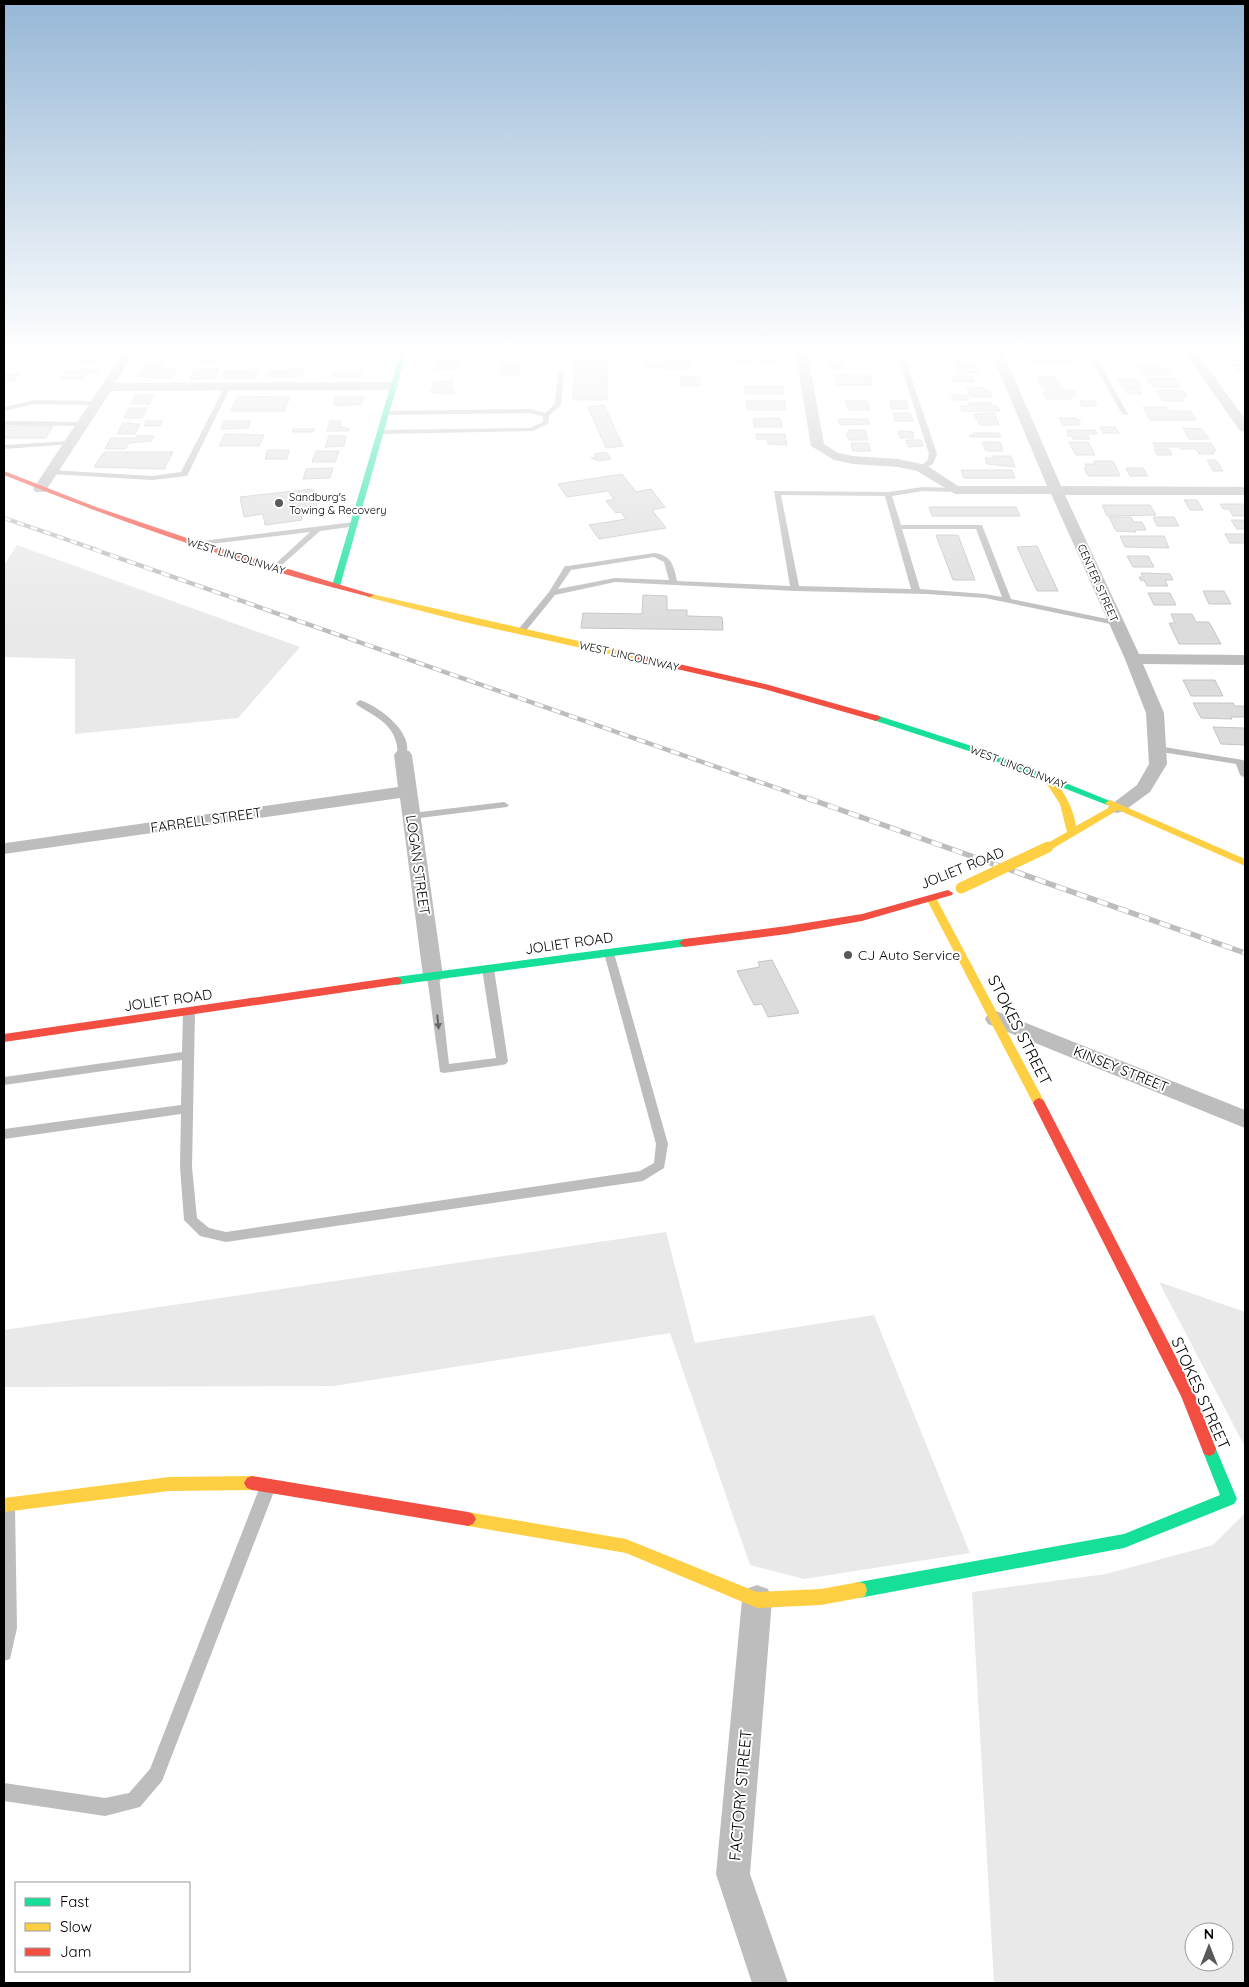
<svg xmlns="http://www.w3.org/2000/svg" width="1249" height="1987" font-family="Quicksand,sans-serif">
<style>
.green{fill:#e9e9e9;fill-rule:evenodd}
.building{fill:#dcdcdc;stroke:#c4c4c4}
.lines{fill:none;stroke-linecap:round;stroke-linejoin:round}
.lane{fill:#bdbdbd;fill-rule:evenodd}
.street{fill:#bdbdbd;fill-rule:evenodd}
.fast{fill:#16e098;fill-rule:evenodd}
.slow{fill:#ffcf43;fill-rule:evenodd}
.jam{fill:#f24e42;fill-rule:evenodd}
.rail-far2-casing{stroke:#bdbdbd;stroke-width:4}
.rail-far1-casing{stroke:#bdbdbd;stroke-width:4.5}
.rail-casing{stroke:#bdbdbd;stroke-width:5.5}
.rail-far2{stroke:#fff;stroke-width:2.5;stroke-dasharray:7;stroke-linecap:butt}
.rail-far1{stroke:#fff;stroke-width:3;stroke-dasharray:9;stroke-linecap:butt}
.rail{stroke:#fff;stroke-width:4;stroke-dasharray:11;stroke-linecap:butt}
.slow-bridge{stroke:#ffcf43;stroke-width:11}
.oneway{fill:#686868}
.poi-dot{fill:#595959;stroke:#fff;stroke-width:2}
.labels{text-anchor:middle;stroke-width:4;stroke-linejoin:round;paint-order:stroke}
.far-poi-label{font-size:11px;fill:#000;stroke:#fff;text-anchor:start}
.far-street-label{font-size:11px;fill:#000;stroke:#fff}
.street-label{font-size:14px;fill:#000;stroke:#fff}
.poi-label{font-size:14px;fill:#000;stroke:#fff;text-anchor:start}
.near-street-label{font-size:16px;fill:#000;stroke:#fff}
</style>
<rect width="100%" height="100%" fill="#fff"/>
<!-- green -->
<g class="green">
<path d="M17,545L300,647L238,718L75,734V659L4,657V565Z"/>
<path d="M666,1232L695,1343L874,1315L970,1553L804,1579L750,1565L670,1333L334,1386L4,1387V1330Z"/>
<path d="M1159,1282L1245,1312V1447Z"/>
<path d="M1245,1513V1983H994L972,1592L1106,1574L1213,1545ZM1194,1932H1224V1962H1194Z"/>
</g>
<!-- building -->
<g class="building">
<path d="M14,350H36L31,357H10Z"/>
<path d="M155,350H179L176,354H152Z"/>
<path d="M189,350H216L214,353H187Z"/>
<path d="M232,350H258L256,353H231Z"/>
<path d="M270,350H298L297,353H268Z"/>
<path d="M341,350H372L368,359H352L355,351Z"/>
<path d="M82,354H102L97,363H76Z"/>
<path d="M261,354H272L269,359H258Z"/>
<path d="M336,354H353L352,359H334Z"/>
<path d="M459,354L458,369L436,370L438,355Z"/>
<path d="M167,355H182L179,360H164Z"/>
<path d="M220,355L217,362H201L204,356Z"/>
<path d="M833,355H857L858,358H834Z"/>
<path d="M1225,355H1245V361H1229Z"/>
<path d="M575,356H608L607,400H573Z"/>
<path d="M961,356L964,361L949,362L946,357Z"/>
<path d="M734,357H753L754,363H735Z"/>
<path d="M758,357H779L780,364H759Z"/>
<path d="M1026,357L1073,358L1076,364H1029Z"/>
<path d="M668,360H689V370L645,367L646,362H668Z"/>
<path d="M501,363H520L518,375H500Z"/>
<path d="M827,363H842L844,369H829Z"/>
<path d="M974,363L978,372L960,373L956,364Z"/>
<path d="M146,364H163L161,369H177L172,378L139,377Z"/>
<path d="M1233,365H1245V371H1237Z"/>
<path d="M1140,366H1162L1164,369H1170L1172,373H1167L1169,375H1146L1143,374Z"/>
<path d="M293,368H305L301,377H266L269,370H291Z"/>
<path d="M81,369H99L97,372H89L84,379H60L66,371H79Z"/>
<path d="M195,369H219L215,378L190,379Z"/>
<path d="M226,370H258L255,378H230L222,377Z"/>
<path d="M333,372H362L360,377H331Z"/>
<path d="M4,374H19L14,381H4Z"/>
<path d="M835,375H870L872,385H837Z"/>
<path d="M699,376L701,386H682L680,377Z"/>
<path d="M951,376H972L975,382H953Z"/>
<path d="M1036,377H1055L1061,386H1041Z"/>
<path d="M1148,378H1174L1180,387H1154L1152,384H1149L1146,380H1149Z"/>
<path d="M1117,379H1136L1142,388H1123Z"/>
<path d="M434,381H453L451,390H454V394L431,393Z"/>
<path d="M745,386H783L784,394H745Z"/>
<path d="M967,387L984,388L985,391H990L992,397H970Z"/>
<path d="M1044,388H1064L1066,391H1074L1076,396H1069L1071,399H1047L1043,392H1047Z"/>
<path d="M1124,389H1139L1141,394L1127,393Z"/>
<path d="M1156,390H1179L1184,392L1187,396H1182L1184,401H1163Z"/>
<path d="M136,395H154L149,404H130Z"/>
<path d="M951,395H966L968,400H954Z"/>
<path d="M238,396L290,397L284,411H231Z"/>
<path d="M336,397H364L362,404L337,406V404H333Z"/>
<path d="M746,401H785L786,410H748Z"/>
<path d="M845,401H867L870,410H849Z"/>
<path d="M890,401H906L908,409H892Z"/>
<path d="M1080,401H1095L1097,406H1082Z"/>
<path d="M968,403H991L992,405L997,406L1000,411H962L960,406H969Z"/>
<path d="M604,405L623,446L606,448L588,407Z"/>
<path d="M1143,407H1167L1169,411H1190L1196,420H1150Z"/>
<path d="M129,408H147L142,418H124Z"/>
<path d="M893,413H910L913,421H895Z"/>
<path d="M994,413L999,425H980L974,414Z"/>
<path d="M780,418L782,427H754L753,419Z"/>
<path d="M1059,418H1076L1081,421H1077L1080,425H1063Z"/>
<path d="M839,419H868L870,424L843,425L840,424Z"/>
<path d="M146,421H162L160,426H144Z"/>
<path d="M224,421H251L248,428L221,429Z"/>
<path d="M330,421H341L340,426L349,429L348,431H327Z"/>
<path d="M123,423H133L132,424H140L135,434H117Z"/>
<path d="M4,426H53L46,438H8L5,439Z"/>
<path d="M1100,427H1115L1119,433H1103Z"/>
<path d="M1183,428L1202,429L1209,439H1189Z"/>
<path d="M293,429H315L313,432H292Z"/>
<path d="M848,430H865L868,440H849L846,433H849Z"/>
<path d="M1067,430H1095L1097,434H1087L1090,439H1073L1072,436H1068Z"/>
<path d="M898,431L913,432L914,438H900Z"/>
<path d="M973,433H999L1001,437H970L969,435H974Z"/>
<path d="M225,434L264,435L259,446H219Z"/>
<path d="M756,434H785L787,445L768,444L767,439H756Z"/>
<path d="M137,436H154L151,441L129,443L125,449H105L111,438H136Z"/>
<path d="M329,436H346L344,446L325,447Z"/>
<path d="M906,440H921L923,446L908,447Z"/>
<path d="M982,442H1000L1003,451H986Z"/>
<path d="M1069,442H1088L1095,455H1076Z"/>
<path d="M851,443H868L871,451H853Z"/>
<path d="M1153,443H1211L1216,451H1212L1214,454H1199L1196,449H1181L1179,447H1155Z"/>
<path d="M1154,449H1169L1172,455H1157Z"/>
<path d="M268,450H289L287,459H265Z"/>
<path d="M316,451H339L335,462H312Z"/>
<path d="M104,452H173L164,469L94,467Z"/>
<path d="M606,452L611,459L599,461L591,458L596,457L594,454Z"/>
<path d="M993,456H1011L1015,467L987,464L985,458H994Z"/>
<path d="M1207,460H1216L1223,471H1213Z"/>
<path d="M1094,461H1113L1120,476H1088L1084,468H1087L1085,464H1095Z"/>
<path d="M333,468L330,478L303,479L306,469Z"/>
<path d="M1126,468H1143L1148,476H1130Z"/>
<path d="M961,470H1012L1015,478H964Z"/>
<path d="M622,474L636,492L651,489L665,507L652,510L666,528L599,539L589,525L626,519L621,512L616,513L606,501L614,499L608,491L567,497L558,484Z"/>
<path d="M312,489L318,509L300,511L302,520L265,525L263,514L244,517L240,497Z"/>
<path d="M1184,500H1197L1203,510H1190Z"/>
<path d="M1220,504H1245V516H1233L1229,509H1223Z"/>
<path d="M1102,505H1150L1156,515L1107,516Z"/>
<path d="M929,507H1016L1020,516H932Z"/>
<path d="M1109,517H1131L1134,522H1142L1146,530H1135L1136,532L1116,531Z"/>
<path d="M1153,517H1174L1179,526H1157Z"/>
<path d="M1231,520H1245V529H1237Z"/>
<path d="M1225,534H1245V543H1230Z"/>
<path d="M936,535H958L975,580H953Z"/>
<path d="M1120,536H1164L1169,548L1125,547Z"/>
<path d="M1037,546L1058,591H1037L1017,547Z"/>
<path d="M1127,556H1148L1154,567H1133Z"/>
<path d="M1141,573L1170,574L1173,580H1165L1168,586H1147L1144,580L1141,581L1139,577H1143Z"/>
<path d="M1203,591H1224L1231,604H1209Z"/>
<path d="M1148,593H1170L1176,605H1154Z"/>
<path d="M643,595L667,596V610H687V616L722,617L723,630L581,628L583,613L642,614Z"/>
<path d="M1171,614H1192L1196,622H1209L1221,644H1179L1169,623H1175Z"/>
<path d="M1183,680H1215L1223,696H1191Z"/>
<path d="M1193,703H1233L1235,706H1245V717H1231L1232,719L1201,718Z"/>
<path d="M1213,727L1245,728V745L1221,744Z"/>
<path d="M772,960L799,1013L768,1017L762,1004L754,1005L737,971L760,967L758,962Z"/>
</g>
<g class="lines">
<!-- lane -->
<g class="lane">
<path d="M896,350H902L937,454L933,464L921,470L917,468L927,461L929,454Z"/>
<path d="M1086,350H1092L1128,414L1127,415L1122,414Z"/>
<path d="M561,370L564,372L561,405L549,416L548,424L533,431L380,434L377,432L380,430L530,428L543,422V416L530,413L386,415L383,413L386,411L530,409L545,413L555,404L558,372Z"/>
<path d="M228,384L231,386L187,476L152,480L51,474L47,472L51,470L152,476L181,472L225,386Z"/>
<path d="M35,400L97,401L100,403L97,405L35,404L4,411V407Z"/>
<path d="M4,421L82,422L85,424L82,426L4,425Z"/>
<path d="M70,441L73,443L72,444L4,449V445Z"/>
<path d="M923,487L955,488L959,490L955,492L923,491L892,496L901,525H982L1011,599L1117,621L1121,624L1120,626L985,598L927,594L795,591L615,582L555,595L524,633L521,634L517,631L549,592L565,566H568L654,553C671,555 674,565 677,581L790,586L774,491L888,492ZM781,495L885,496L911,589L799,586ZM902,529H976L1002,597L985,594L920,589ZM654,557L664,562L669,580L615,578L558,589L571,570Z"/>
<path d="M354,522L358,524L357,526L320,531L275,571H272V567L310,532L194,546L190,544L194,542Z"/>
<path d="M360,700C380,707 415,733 406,757L403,758L398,755C397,725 379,719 357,705L356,703Z"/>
<path d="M1158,746L1243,760L1245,763V778L1240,775L1236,764L1155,751L1153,749Z"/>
<path d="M504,802L509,805L507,807L412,819L407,816L412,813Z"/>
<path d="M609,949L614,953L668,1144L664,1168L643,1181L226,1242L200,1236L184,1220L180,1167L181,1114L4,1139V1129L181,1105L182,1060L4,1085V1077L182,1052L183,1012L189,1008L195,1012L192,1167L197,1218L209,1228L226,1232L640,1171L654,1163L656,1144L604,953Z"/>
<path d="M488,965L494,969L508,1061L506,1064L502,1065L444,1073L440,1072L427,976L433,972L439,976L449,1064L496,1058L482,969Z"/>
<path d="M267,1482L272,1484L275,1489L162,1781L140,1807L105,1816L4,1801V1783L105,1798L129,1793L150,1769L259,1489L262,1484Z"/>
<path d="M7,1500L12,1502L15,1507L17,1628L10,1659L4,1661V1501Z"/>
</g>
<!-- street -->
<g class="street">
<path d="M125,350H137L115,383L394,382L400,386L394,390L111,391L45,492H35L33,489Z"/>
<path d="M795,350H807L824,444L838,453L853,456L898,459L926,465L958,486H1047L990,350H1002L1061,486L1245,487V495H1065L1139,654L1245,655V665L1143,664L1164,713L1167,764L1150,792L1124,811L1117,813L1110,811L1108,807L1137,785L1149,764L1146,713L1125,659L1051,494H955L917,471L898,467L853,464L834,460L811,446Z"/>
<path d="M1183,350H1195L1245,419V432L1240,431Z"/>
<path d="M403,750L409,751L412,755L443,976L440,981L433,983L426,981L423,976L400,798L4,854V844L6,843L398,787L394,755L397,751Z"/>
<path d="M996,1011L1245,1110V1128L988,1024L985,1019L988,1014Z"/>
<path d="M757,1585L768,1589L772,1600L750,1874L788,1983H752L716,1874L742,1600L746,1589Z"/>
</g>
<!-- fast -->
<g class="fast">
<path d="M401,350H407L340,586L333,588L332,586Z"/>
<path d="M876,715L981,749L1115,803L1113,805H1107L975,753L873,720V716Z"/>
<path d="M684,939L689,943L688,946L396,985L390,981L396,977Z"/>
<path d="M1209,1442L1214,1444L1216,1449L1237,1499L1234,1504L1124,1548L859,1598L853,1596L851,1590L853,1584L859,1582L1124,1534L1220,1495L1202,1449L1204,1444Z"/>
</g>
<!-- slow -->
<g class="slow">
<path d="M367,593L636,654L640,657L636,660L464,622L367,597Z"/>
<path d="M1048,775L1051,776C1064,791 1073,807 1076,826L1110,807L1105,803L1110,800L1245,859V866L1118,810L1052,849H1044L1043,847L1044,845L1067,832L1060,804L1043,778Z"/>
<path d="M931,895L936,898L1045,1103L1043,1106H1035L1033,1103L926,898Z"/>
<path d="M252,1476L257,1478L260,1483L257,1488L252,1490L169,1491L4,1512V1498L169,1477Z"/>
<path d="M468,1512L626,1539L757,1592L821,1589L859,1582L865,1584L867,1590L865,1596L859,1598L821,1605L757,1608L626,1553L468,1526L463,1524L460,1519L463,1514Z"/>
</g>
<!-- jam -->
<g class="jam">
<path d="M4,471L96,507L187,538L374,595L370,597C245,566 123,523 4,475Z"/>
<path d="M636,654L769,685L879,716L881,718L876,721L764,689L633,659V655Z"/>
<path d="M948,890L953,893L952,895L862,921L787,934L684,947L679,943L684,939L787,926L862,914Z"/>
<path d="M396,977L400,978L402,981L400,984L4,1042V1034Z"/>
<path d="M1039,1098L1043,1100L1045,1103L1193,1390L1216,1449L1214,1454L1209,1456L1204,1454L1181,1396L1033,1103L1035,1100Z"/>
<path d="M252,1476L468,1512L473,1514L476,1519L473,1524L468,1526L252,1490L247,1488L244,1483L247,1478Z"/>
</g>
<!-- rail-far2 casing -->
<g class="rail-far2-casing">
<path id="rail-far2" d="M4,518L97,550"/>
</g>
<!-- rail-far1 casing -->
<g class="rail-far1-casing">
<path id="rail-far1" d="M93,549L811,800"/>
</g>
<!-- rail casing -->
<g class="rail-casing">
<path id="rail" d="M807,798L1245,953"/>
</g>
<!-- rail-far2 -->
<use href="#rail-far2" class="rail-far2"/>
<!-- rail-far1 -->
<use href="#rail-far1" class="rail-far1"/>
<!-- rail -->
<use href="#rail" class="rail"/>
<!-- slow-bridge -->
<path class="slow-bridge" d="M961,888L1048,847"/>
</g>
<!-- one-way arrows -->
<defs><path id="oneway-solid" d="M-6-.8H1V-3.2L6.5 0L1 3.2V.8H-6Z" transform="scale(1.25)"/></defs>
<use class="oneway" href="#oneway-solid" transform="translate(438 1022) rotate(84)"/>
<!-- sky -->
<linearGradient id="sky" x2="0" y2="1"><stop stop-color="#96b7d6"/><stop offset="0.56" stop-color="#fff"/><stop offset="1" stop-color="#fff" stop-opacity="0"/></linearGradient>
<rect width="1249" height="628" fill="url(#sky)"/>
<!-- markers -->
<g class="poi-dot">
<circle cx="279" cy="503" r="5"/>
<circle cx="848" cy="955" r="5"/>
</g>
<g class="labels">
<!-- far-poi labels -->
<g class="far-poi-label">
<text x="289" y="501">Sandburg's<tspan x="289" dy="13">Towing &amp; Recovery</tspan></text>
</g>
<!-- far-street labels -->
<g class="far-street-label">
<text transform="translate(236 556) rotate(17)" y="4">WEST LINCOLNWAY</text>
<text transform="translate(1098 583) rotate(66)" y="4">CENTER STREET</text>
<text transform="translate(629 656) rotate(13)" y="4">WEST LINCOLNWAY</text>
<text transform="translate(1018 767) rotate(21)" y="4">WEST LINCOLNWAY</text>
</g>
<!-- street labels -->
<g class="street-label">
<text transform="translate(206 820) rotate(-8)" y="5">FARRELL STREET</text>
<text transform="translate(418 865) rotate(82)" y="5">LOGAN STREET</text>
<text transform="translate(962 868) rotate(-22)" y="5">JOLIET ROAD</text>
<text transform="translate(569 943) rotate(-8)" y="5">JOLIET ROAD</text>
<text transform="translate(168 1000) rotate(-8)" y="5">JOLIET ROAD</text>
<text transform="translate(1121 1069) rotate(22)" y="5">KINSEY STREET</text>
</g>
<!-- poi labels -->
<g class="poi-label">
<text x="858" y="960">CJ Auto Service</text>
</g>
<!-- near-street labels -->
<g class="near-street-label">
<text transform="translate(1020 1030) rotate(63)" y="6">STOKES STREET</text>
<text transform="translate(1201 1393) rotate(66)" y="6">STOKES STREET</text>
<text transform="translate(740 1795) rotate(-85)" y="6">FACTORY STREET</text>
</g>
</g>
<!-- border -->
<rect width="1249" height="1987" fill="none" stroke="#000000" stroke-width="10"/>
<!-- legend -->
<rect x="15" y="1882" width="175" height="90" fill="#ffffff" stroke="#999999"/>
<rect x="25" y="1898" width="25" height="8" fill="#16e098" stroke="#999999"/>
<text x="60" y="1907" font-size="15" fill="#000000">Fast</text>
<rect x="25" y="1923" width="25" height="8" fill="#ffcf43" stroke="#999999"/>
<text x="60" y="1932" font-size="15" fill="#000000">Slow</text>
<rect x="25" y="1948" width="25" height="8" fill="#f24e42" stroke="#999999"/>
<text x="60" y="1957" font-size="15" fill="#000000">Jam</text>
<!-- north arrow -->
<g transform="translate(1209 1947)"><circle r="24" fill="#ffffff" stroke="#999999"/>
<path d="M0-4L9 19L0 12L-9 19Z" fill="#595959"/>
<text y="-8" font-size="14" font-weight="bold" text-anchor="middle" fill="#000000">N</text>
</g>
</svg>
